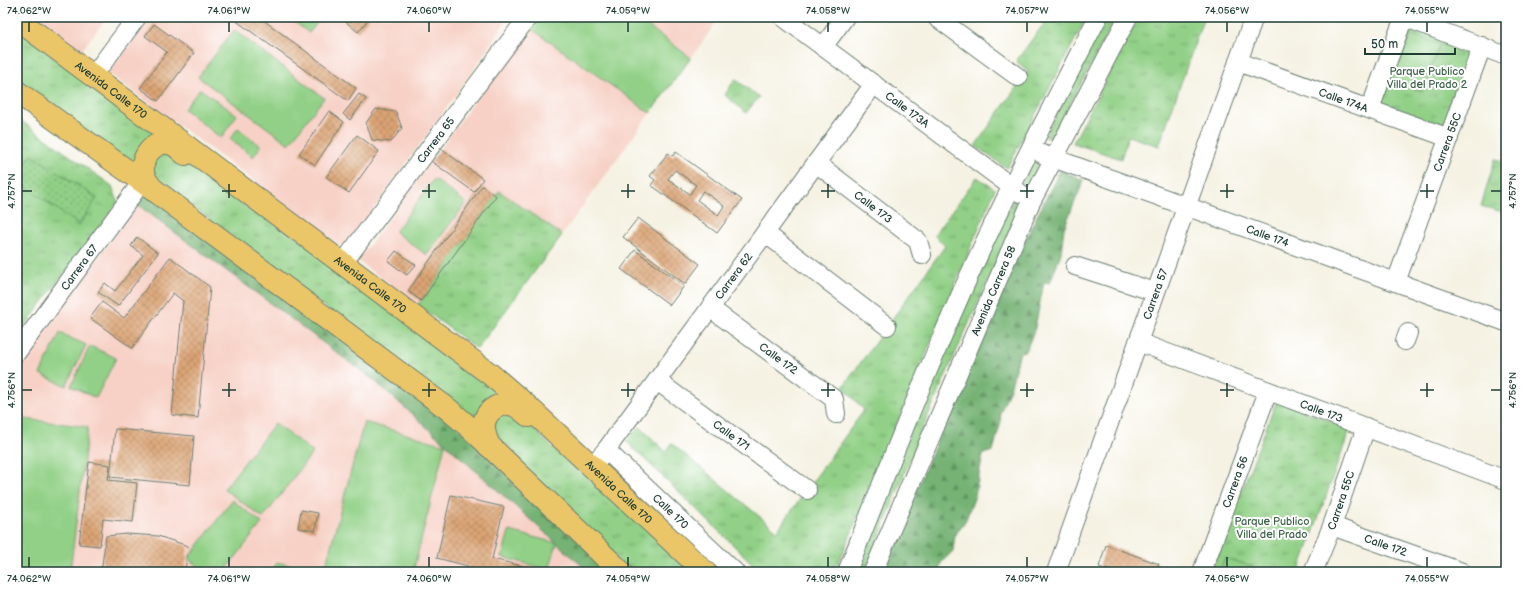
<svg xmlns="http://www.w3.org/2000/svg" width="1523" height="589" font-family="'Balsamiq Sans',sans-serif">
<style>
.built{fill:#f7d1c6}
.grass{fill:url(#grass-tufts);stroke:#58865d}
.forest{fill:url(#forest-firs);stroke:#4a7854}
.garden{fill:url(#garden-dots);stroke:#58865d}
.pitch{fill:#91d086;stroke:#58865d}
.building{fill:url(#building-cross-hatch);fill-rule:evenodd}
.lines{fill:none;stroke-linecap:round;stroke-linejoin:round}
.minor-casing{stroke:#6a7c71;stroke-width:20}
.major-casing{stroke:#6a7c71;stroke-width:24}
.minor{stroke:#fff;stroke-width:18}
.major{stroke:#ebc669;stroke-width:22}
.ticks{fill:none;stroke:#1f3d34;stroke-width:1.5}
.labels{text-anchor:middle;stroke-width:4;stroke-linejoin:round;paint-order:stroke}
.park-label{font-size:11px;fill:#3c6248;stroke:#fff}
.street-label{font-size:11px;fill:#1f3d34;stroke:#fff}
.neatline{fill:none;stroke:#1f3d34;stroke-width:1.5}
.ticks-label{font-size:10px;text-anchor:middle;fill:#1f3d34}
</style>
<defs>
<pattern id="grass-tufts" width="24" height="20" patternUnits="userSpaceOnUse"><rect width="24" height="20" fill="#91d086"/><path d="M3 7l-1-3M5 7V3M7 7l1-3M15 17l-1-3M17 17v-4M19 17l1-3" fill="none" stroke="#76aa6e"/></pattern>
<pattern id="forest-firs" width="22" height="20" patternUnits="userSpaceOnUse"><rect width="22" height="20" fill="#74b273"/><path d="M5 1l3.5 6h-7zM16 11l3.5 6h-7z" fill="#5f925f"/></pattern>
<pattern id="garden-dots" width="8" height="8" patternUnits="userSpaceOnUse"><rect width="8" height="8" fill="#91d086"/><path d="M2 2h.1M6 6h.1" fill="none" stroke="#76aa6e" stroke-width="1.8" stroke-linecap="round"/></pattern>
<pattern id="building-cross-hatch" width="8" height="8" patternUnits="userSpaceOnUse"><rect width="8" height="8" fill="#dca475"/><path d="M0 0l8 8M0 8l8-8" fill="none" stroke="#b28761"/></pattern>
</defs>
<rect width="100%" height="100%" fill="#fff"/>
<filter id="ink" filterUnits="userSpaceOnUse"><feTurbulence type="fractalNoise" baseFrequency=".025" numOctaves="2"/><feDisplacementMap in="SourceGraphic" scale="8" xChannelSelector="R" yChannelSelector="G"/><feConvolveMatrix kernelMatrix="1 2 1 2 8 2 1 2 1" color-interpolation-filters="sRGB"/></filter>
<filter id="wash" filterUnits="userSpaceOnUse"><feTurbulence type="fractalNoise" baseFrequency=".012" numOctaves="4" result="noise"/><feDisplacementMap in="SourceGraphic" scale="16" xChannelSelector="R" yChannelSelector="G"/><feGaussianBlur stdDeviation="0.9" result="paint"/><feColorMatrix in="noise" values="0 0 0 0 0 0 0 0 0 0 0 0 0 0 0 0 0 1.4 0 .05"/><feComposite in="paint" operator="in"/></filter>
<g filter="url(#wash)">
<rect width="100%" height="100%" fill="#f5f2e3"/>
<!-- built -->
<g class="built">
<path d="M38,17H107L82,50Z"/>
<path d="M150,17H508L475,68L345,249L108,73Z"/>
<path d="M636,17H720L691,58Z"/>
<path d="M529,27L650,113L562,235L499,191L418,305L358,261Z"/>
<path d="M138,205L376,382L589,572H17V362Z"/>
</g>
<!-- grass -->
<g class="grass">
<path d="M1049,17H1087L1007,168L975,146L1028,71L1016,61Z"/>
<path d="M1106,17H1116L1052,138H1046L1045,136Z"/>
<path d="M1139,17H1204L1159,146L1128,136L1121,159L1073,143Z"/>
<path d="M1409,28L1472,50L1444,127L1381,104Z"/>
<path d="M17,29L158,134L135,167L17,83Z"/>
<path d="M735,79L759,97L746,113L725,95Z"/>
<path d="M17,118L112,186L118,202L17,336Z"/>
<path d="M156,153L176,155L246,206L278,223L503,393L478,424L154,177L152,157Z"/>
<path d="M1032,158L1039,160L1040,163L1027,185H1022Z"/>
<path d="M1495,159L1506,162V213L1481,206Z"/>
<path d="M977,177L995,189L839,562L828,572H761L626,441L640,427L666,452L671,443L777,531L864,410L843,387L945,246L934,235Z"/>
<path d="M499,191L562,235L477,349L418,305Z"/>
<path d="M1017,199L1020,202V208L925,422L865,572H856L916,416L1013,200Z"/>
<path d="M1277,400L1350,429L1299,572H1210Z"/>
<path d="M499,412L524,419L567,462L616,499L693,572H629L494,436L495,415Z"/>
</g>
<!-- forest -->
<g class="forest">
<path d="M1060,170L1084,180L1064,228L1061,253L1050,283L1044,282L1035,328L1026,351L1020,352L1010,389L1000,413L1001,421L993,451L983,454L975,496L965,522L955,534L953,551L941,563L939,572H881L1014,262Z"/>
<path d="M144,189L420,391L612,572H589L376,382L138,205L135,201Z"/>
</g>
<!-- garden -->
<path class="garden" d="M32,155L97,198L79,225L17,180V173Z"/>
<!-- pitch -->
<g class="pitch">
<path d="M288,17H322L309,33Z"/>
<path d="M536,17H636L691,58L650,113L529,27Z"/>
<path d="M234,30L324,98L289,144L198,77Z"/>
<path d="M1411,34L1440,45L1422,91L1393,81Z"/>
<path d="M200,89L237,115L221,138L184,109Z"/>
<path d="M238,128L261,146L253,157L230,139Z"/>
<path d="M434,179L466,203L427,255L395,232Z"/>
<path d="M60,333L86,345L66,386L40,374Z"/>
<path d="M90,346L116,358L96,398L71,386Z"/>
<path d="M17,418L88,427L70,572H17Z"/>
<path d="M364,422L445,445L413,572H324Z"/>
<path d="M275,423L313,452L263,518L224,489Z"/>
<path d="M232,500L262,523L224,572H206L188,559Z"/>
<path d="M509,531L557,543L549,570L502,557Z"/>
<path d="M1225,558L1253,567L1251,572H1220Z"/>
<path d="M276,562L303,568V572H273Z"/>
</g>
<g id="blocks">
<!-- building -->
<g class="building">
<path d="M238,17H259L356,88L348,101L235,20Z"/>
<path d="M340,17H370L358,32Z"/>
<path d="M154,24L194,53L158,101L140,88L167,52L145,36Z"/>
<path d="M359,94L366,99L350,120L343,114Z"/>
<path d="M376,109L396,112L402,128L391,142L372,140L366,123Z"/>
<path d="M329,111L344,122L315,165L299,154Z"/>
<path d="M357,135L379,151L349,193L326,177Z"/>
<path d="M441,149L483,179L474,192L431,161Z"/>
<path d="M676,152L742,200L717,233L651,185L655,180L650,176L668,153L673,156ZM675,170L696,185L690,194L668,179ZM703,191L724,206L718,215L697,200Z"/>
<path d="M482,186L496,196L421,301L408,291Z"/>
<path d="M638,218L700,264L685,284L623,237Z"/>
<path d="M137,237L158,253L118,306L98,292L105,283L115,291L143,255L131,246Z"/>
<path d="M635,250L684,286L670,305L621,269Z"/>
<path d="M396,251L416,265L407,275L388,261Z"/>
<path d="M170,257L210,287L198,418L172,415L183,301L173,293L132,348L90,318L102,302L124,318Z"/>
<path d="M115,429L194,436L190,485L110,477Z"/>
<path d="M89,462L110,465L108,480L137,483L133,522L103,519L100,546L79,544Z"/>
<path d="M451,495L504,507L492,559L548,572H467L468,566L437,558Z"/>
<path d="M301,510L318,513L315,531L298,528Z"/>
<path d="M127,534L158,536L188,546L185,572H101L106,536Z"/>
<path d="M1106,545L1159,564L1156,572H1114L1099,567Z"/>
</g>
</g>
</g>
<g filter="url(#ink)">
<use href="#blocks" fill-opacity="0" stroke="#6a7c71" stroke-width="1"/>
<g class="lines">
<!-- minor casing -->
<g class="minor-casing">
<g id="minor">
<path id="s1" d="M783,17L1020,193"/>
<path d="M936,17L1018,77"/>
<path d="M1404,17L1506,56"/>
<path d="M823,47L845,17"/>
<path id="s2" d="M1238,62L1449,138"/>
<path d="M93,76L137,17"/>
<path d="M1370,109L1404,17"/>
<path id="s3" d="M1042,154L1506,322"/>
<path id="s4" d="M816,163L918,241L922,255"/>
<path d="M765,233L887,326"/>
<path id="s5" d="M343,263L528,17"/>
<path d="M1075,266L1155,292"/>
<path id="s6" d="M1396,282L1482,46"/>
<path id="s7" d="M710,308L834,399L836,414"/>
<path d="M1405,341L1408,333"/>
<path id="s8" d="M1138,342L1506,480"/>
<path id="s9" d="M17,352L141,183"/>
<path id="s10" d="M657,381L807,490"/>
<path id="s11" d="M606,450L735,572"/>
<path id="s12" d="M592,466L606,450L874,84"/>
<path id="s13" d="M1332,526L1462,572"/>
<path d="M847,572C882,483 917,393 956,305C999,207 1049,112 1098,17"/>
<path id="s14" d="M873,572L1031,202L1128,17"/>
<path id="s15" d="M1056,572L1254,17"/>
<path id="s16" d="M1202,572L1268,391"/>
<path id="s17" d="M1313,572L1332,526L1366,427"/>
</g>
</g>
<!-- major casing -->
<g class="major-casing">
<g id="major">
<path id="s18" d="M17,19L490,374L525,404L705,572"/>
<path d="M17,92L154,190L448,409L476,433L621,572"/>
<path d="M153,190C149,184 143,178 143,171C141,156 156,138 172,144C177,146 181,151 185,154"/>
<path d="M489,446C486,438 483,432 484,424C486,409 503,400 516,406C521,409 525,413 529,416"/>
</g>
</g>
<!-- minor -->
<use href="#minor" class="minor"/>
<!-- major -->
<use href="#major" class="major"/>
</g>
</g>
<!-- ticks -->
<path class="ticks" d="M29,22V32M229,22V32M429,22V32M628,22V32M828,22V32M1027,22V32M1227,22V32M1427,22V32M229,184V198M429,184V198M628,184V198M828,184V198M1027,184V198M1227,184V198M1427,184V198M22,191H32M222,191H236M422,191H436M621,191H635M821,191H835M1020,191H1034M1220,191H1234M1420,191H1434M1491,191H1501M229,383V397M429,383V397M628,383V397M828,383V397M1027,383V397M1227,383V397M1427,383V397M22,390H32M222,390H236M422,390H436M621,390H635M821,390H835M1020,390H1034M1220,390H1234M1420,390H1434M1491,390H1501M29,557V567M229,557V567M429,557V567M628,557V567M828,557V567M1027,557V567M1227,557V567M1427,557V567"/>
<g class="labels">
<!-- park labels -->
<g class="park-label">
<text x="1427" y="75">Parque Publico<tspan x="1427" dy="13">Villa del Prado 2</tspan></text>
<text x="1272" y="525">Parque Publico<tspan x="1272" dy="13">Villa del Prado</tspan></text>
</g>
<!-- street labels -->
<g class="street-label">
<text dy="4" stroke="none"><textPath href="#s18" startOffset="118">Avenida Calle 170</textPath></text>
<text dy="4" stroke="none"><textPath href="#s2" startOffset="112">Calle 174A</textPath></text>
<text dy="4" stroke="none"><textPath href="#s1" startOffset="155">Calle 173A</textPath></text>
<text dy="4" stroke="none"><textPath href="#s5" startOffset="154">Carrera 65</textPath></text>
<text dy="4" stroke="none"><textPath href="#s6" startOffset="149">Carrera 55C</textPath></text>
<text dy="4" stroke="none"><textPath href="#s4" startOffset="72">Calle 173</textPath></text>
<text dy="4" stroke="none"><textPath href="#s3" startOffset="240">Calle 174</textPath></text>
<text dy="4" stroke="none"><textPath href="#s9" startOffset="105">Carrera 67</textPath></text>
<text dy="4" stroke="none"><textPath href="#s12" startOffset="237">Carrera 62</textPath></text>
<text dy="4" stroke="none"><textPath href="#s18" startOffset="442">Avenida Calle 170</textPath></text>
<text dy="4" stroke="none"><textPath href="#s14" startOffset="306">Avenida Carrera 58</textPath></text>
<text dy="4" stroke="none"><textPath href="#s15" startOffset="295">Carrera 57</textPath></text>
<text dy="4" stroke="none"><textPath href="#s7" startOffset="85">Calle 172</textPath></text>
<text dy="4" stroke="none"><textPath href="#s8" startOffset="196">Calle 173</textPath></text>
<text dy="4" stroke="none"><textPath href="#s10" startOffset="92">Calle 171</textPath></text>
<text dy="4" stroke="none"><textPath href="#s16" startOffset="96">Carrera 56</textPath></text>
<text dy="4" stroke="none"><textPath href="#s18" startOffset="766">Avenida Calle 170</textPath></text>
<text dy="4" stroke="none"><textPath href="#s17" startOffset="77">Carrera 55C</textPath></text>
<text dy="4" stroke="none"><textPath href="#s11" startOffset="89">Calle 170</textPath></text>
<text dy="4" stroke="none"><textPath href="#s13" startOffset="57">Calle 172</textPath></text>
</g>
</g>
<!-- margin -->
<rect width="1523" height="589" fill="none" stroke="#fff" stroke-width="44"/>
<!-- scale -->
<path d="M1365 48v6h90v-6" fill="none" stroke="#1f3d34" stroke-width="2"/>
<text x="1371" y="48" font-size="12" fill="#1f3d34" stroke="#ffffff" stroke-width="3" paint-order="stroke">50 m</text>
<rect x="22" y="22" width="1479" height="545" class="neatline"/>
<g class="ticks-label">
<text x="29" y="14">74.062°W</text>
<text x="229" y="14">74.061°W</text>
<text x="429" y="14">74.060°W</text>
<text x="628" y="14">74.059°W</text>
<text x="828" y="14">74.058°W</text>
<text x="1027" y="14">74.057°W</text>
<text x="1227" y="14">74.056°W</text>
<text x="1427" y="14">74.055°W</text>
<text transform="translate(11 191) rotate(-90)" y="4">4.757°N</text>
<text transform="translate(1512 191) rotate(-90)" y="4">4.757°N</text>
<text transform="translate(11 390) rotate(-90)" y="4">4.756°N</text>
<text transform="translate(1512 390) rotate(-90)" y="4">4.756°N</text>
<text x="29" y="582">74.062°W</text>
<text x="229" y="582">74.061°W</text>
<text x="429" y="582">74.060°W</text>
<text x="628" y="582">74.059°W</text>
<text x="828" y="582">74.058°W</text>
<text x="1027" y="582">74.057°W</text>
<text x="1227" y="582">74.056°W</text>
<text x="1427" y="582">74.055°W</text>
</g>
</svg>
